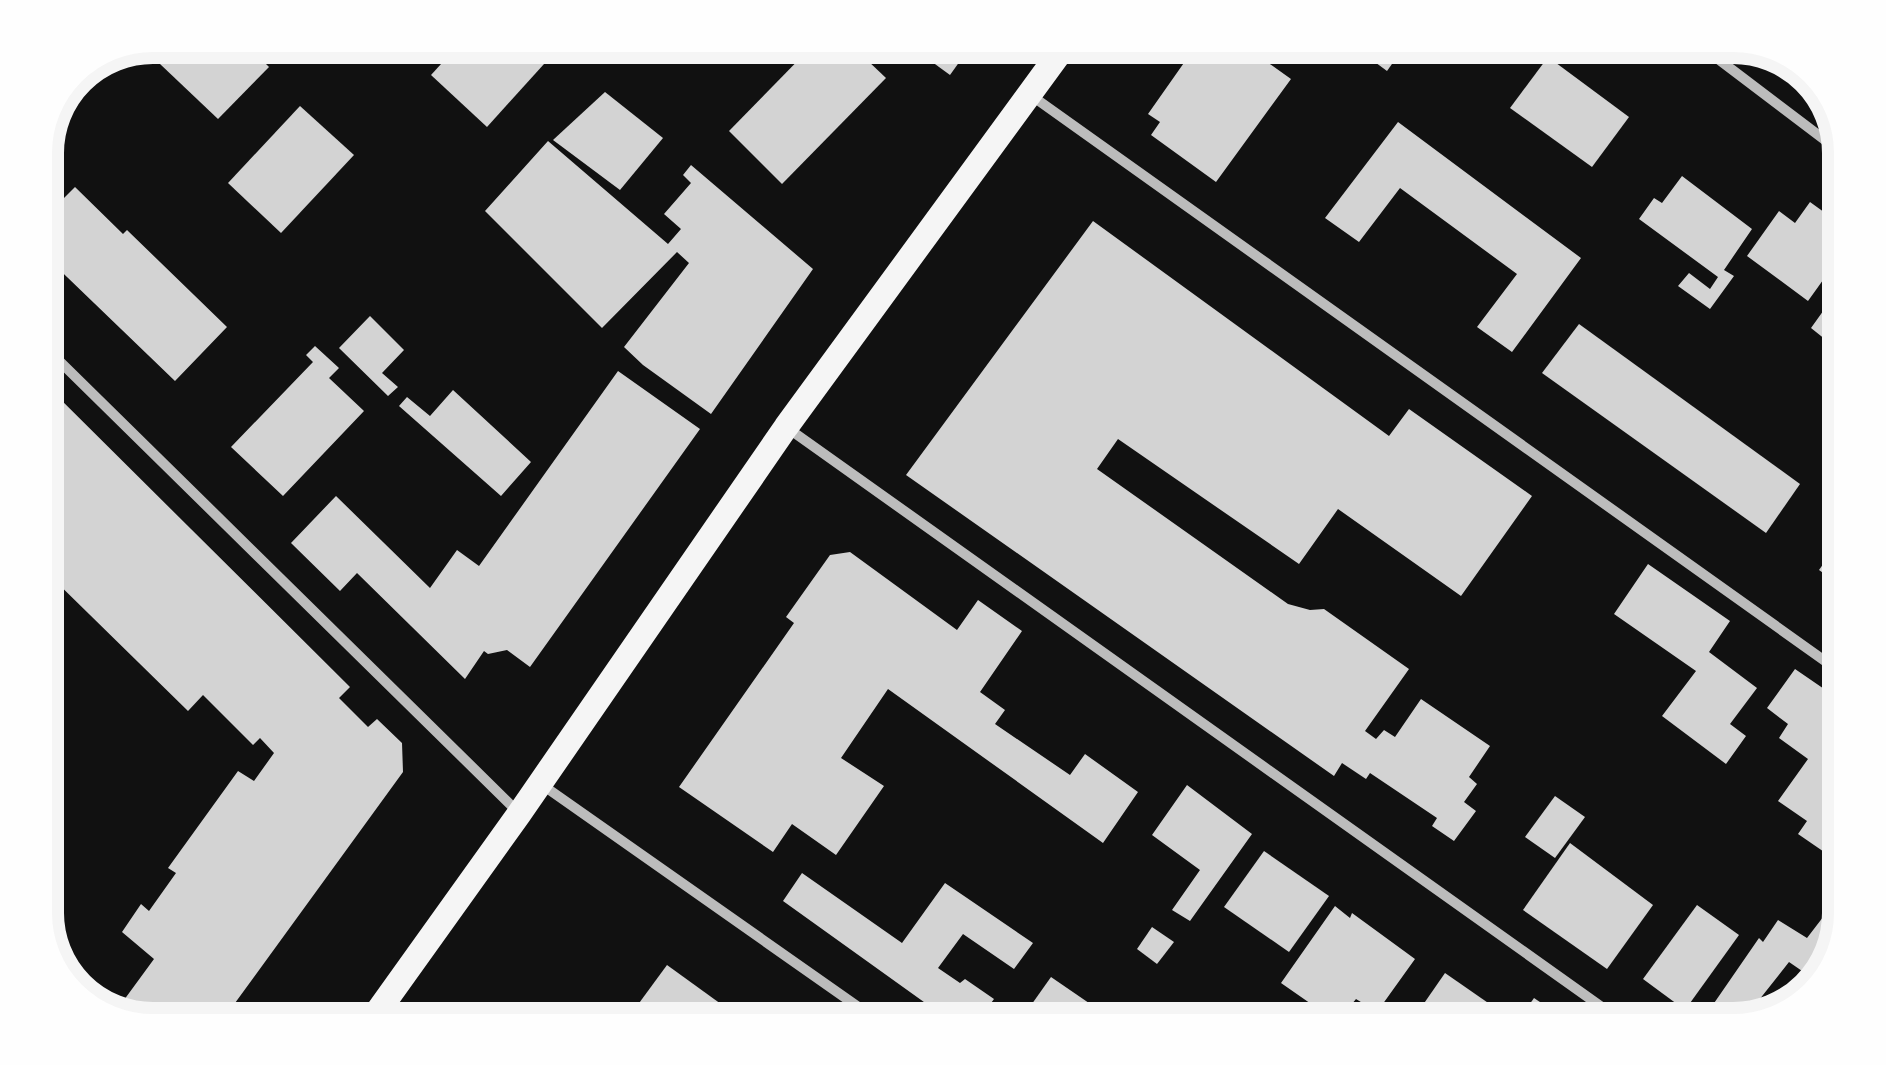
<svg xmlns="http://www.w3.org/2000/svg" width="1886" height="1065" font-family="'Noto Sans',sans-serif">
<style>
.building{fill:#d3d3d3}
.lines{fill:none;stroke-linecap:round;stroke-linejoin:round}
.minor{stroke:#bcbcbc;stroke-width:10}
.primary{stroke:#f5f5f5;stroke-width:25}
.rim{fill:none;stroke:#f5f5f5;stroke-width:12}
</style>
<rect width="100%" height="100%" fill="#111"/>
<!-- building -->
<g class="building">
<path d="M153,40H242L269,67L218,119L140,45Z"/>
<path d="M463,40H517L544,64L487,127L431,75Z"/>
<path d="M818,40H846L886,78L782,184L729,131Z"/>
<path d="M902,40H975L950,75Z"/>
<path d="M1200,40H1236L1291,79L1216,182L1151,135L1160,122L1148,114Z"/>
<path d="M1345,40H1409L1387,71Z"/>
<path d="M1548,57L1629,117L1592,167L1510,108Z"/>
<path d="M605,92L663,138L620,190L553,140Z"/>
<path d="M300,106L354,155L281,233L228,183Z"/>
<path d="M1398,122L1581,258L1512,352L1477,327L1517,274L1400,188L1359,242L1325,218Z"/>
<path d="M548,141L668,244L681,229L664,214L691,183L683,175L691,165L813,269L711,414L643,365L624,347L689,263L677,252L602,328L485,211Z"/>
<path d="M40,153L63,175L40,201Z"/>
<path d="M1682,176L1752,229L1724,270L1734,276L1710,309L1678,286L1689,273L1710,289L1718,277L1639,219L1654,198L1662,203Z"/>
<path d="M75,187L123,234L127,230L227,327L175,381L40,251V222Z"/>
<path d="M1810,202L1846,228V248L1808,301L1747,256L1779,211L1795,223Z"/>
<path d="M1093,221L1389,436L1409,409L1532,496L1461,596L1338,509L1299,564L1118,439L1097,469L1288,604L1310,610L1324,609L1409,669L1365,731L1376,739L1384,730L1395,737L1421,699L1490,746L1469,777L1477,784L1464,802L1476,811L1454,841L1432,826L1437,818L1370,773L1366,779L1342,763L1334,776L906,475Z"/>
<path d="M1846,279V388L1825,374L1841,352L1811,328Z"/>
<path d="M370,316L404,350L382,373L398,387L388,396L339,348Z"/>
<path d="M1579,324L1800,484L1766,533L1542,373Z"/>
<path d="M315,346L339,368L329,378L364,411L283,496L231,447L313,362L306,355Z"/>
<path d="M618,371L700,429L530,667L507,650L488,654L484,651L465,679L357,573L340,591L291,543L336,496L430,588L457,550L479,566Z"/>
<path d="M40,379L350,687L339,698L368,727L377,719L402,743L403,772L219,1025H153L113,1015L154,959L122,932L141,904L149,911L176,873L168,868L238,771L254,781L274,753L260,738L253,745L203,695L188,711L40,566Z"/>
<path d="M453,390L531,462L501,496L399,406L407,397L430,416Z"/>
<path d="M1846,532V589L1819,570Z"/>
<path d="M850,552L957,630L978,600L1022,631L980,692L1005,710L995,724L1070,775L1085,754L1138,792L1103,843L888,689L841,758L884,786L836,855L792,824L773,852L679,787L794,623L786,617L830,555Z"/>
<path d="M1648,564L1730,621L1709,652L1757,688L1730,724L1746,736L1726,764L1662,716L1696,671L1614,614Z"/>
<path d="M1795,669L1846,704V762L1838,773L1840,774L1846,767V867L1798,834L1807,821L1778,801L1808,759L1779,738L1788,724L1767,708Z"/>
<path d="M1187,785L1252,834L1190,921L1172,910L1200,870L1152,835Z"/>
<path d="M1555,796L1585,817L1555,858L1525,837Z"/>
<path d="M1570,843L1653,905L1607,969L1523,910Z"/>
<path d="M1264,851L1329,896L1289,952L1224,907Z"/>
<path d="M802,873L902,943L945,883L1033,943L1014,969L963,934L938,968L960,983L965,979L994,999L975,1025H956L783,901Z"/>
<path d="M1697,905L1739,935L1685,1010L1643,979Z"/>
<path d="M1335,906L1350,918L1352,913L1415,959L1377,1012L1356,999L1337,1022L1281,983Z"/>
<path d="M1830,908L1845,918L1843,923L1805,973L1789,962L1759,1000L1774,1011L1771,1015L1732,1025L1710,1009L1759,938L1763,942L1778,920L1807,938Z"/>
<path d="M1152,927L1174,942L1157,964L1137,949Z"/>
<path d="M667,965L750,1025H623Z"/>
<path d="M1445,973L1494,1007L1481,1025H1409Z"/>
<path d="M1051,977L1121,1025H1017Z"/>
<path d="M1534,998L1574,1025H1515Z"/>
</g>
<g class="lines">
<!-- minor -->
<g class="minor">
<path d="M1693,40L1846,156"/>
<path d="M1032,96L1846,676"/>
<path d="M40,342L519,813"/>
<path d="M789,429L1627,1025"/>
<path d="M541,784L884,1025"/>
</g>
<!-- primary -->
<path class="primary" d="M368,1025L519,814L786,427L1069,40"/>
</g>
<!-- crop -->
<path d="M0 0H1886V1065H0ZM153 58H1733A95 95 0 0 1 1828 153V913A95 95 0 0 1 1733 1008H153A95 95 0 0 1 58 913V153A95 95 0 0 1 153 58Z" fill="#fefefe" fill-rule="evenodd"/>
<path class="rim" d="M153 58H1733A95 95 0 0 1 1828 153V913A95 95 0 0 1 1733 1008H153A95 95 0 0 1 58 913V153A95 95 0 0 1 153 58Z"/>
</svg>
